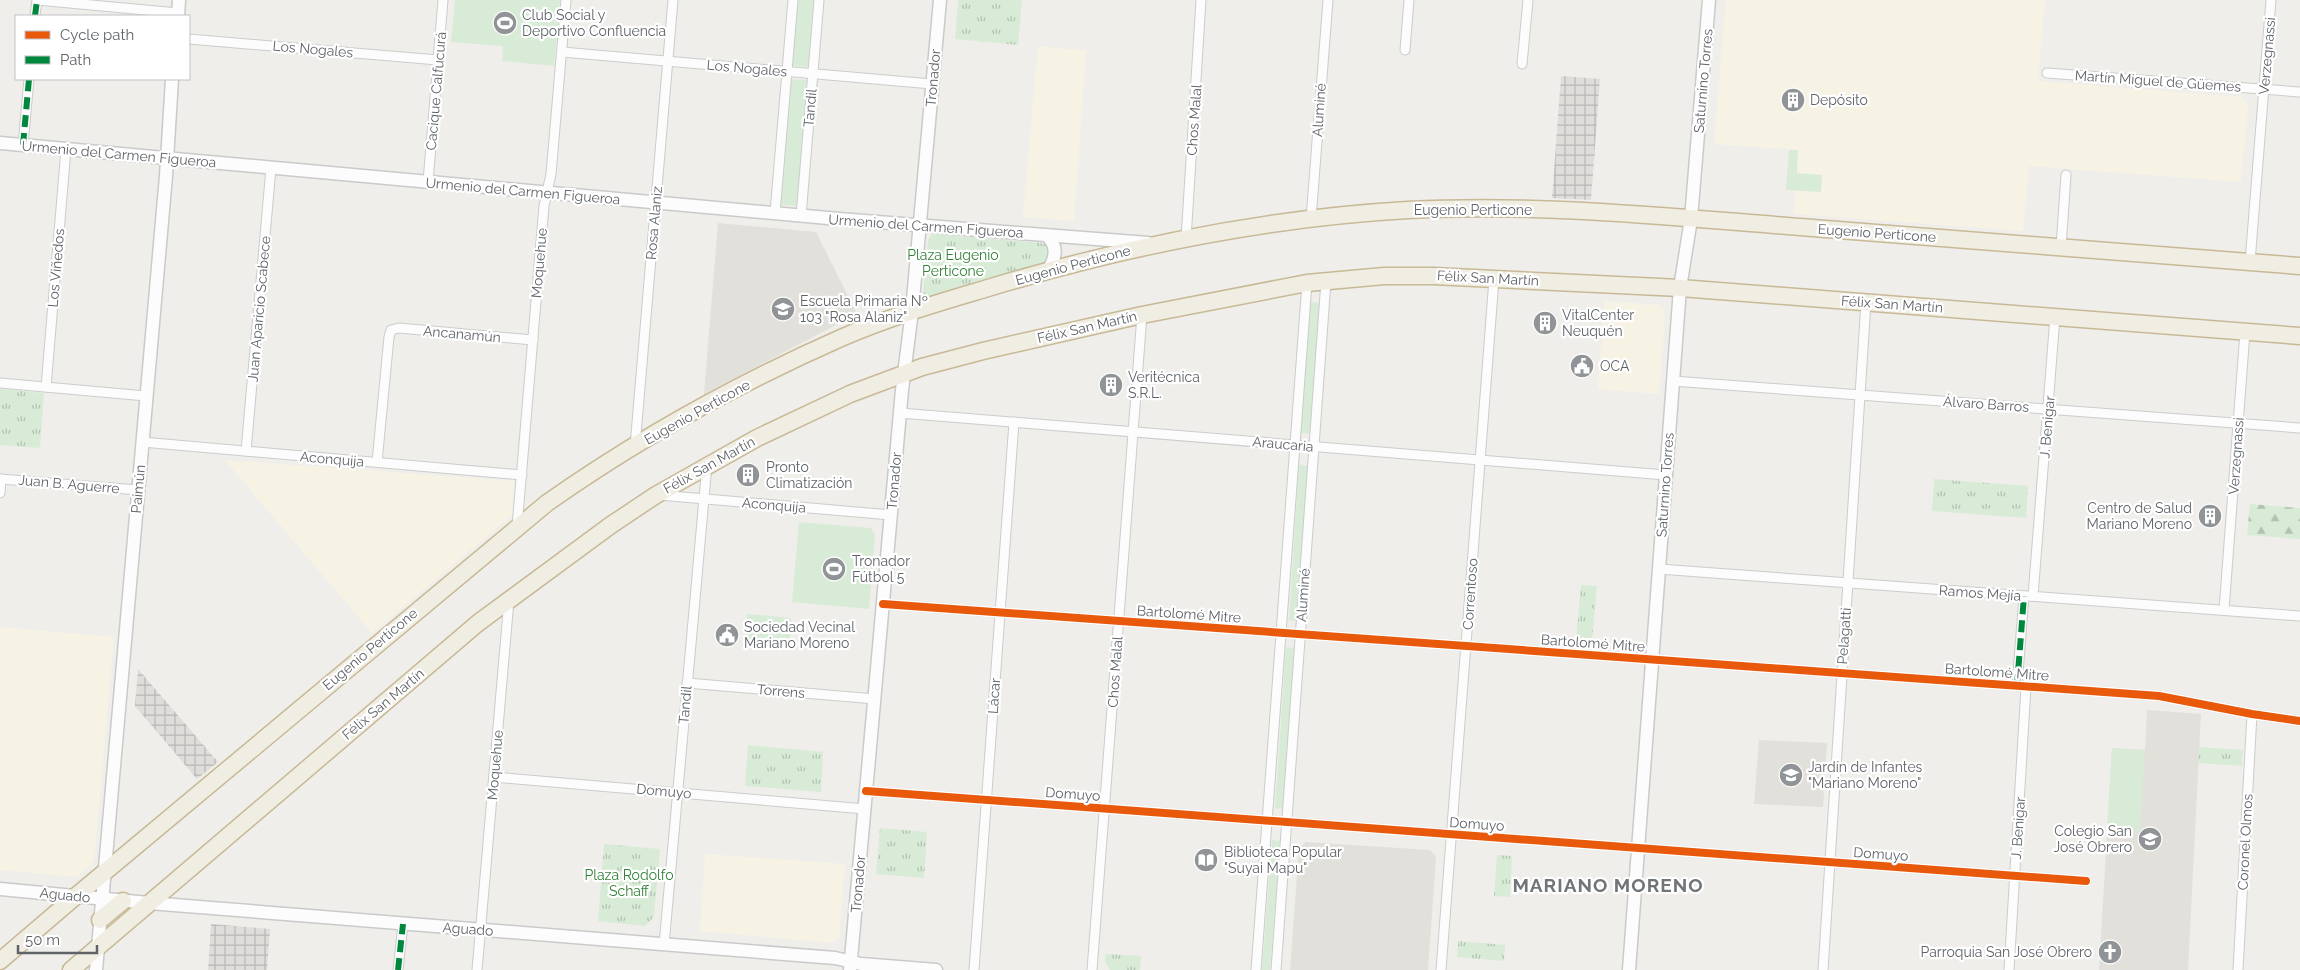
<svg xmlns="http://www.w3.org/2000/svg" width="2300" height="970" font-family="Raleway,sans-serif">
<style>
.commercial{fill:#f7f3e4}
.industrial{fill:url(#industrial-grid)}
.education{fill:#e2e0da}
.grass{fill:url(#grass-tufts)}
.forest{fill:url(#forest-firs)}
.garden{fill:#d8ebd6}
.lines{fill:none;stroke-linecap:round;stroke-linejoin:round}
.street-casing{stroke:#cbcccc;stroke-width:11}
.secondary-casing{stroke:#cacacb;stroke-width:15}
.highway-casing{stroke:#c8b996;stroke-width:19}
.street{stroke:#fdfcfc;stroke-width:9}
.secondary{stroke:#fdfcfc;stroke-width:12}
.highway{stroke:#f0ede3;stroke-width:16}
.quiet{stroke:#00873e;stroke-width:6;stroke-dasharray:12 6;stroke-linecap:butt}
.cycleway-casing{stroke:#fff;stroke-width:11}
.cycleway{stroke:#e8590c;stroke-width:8}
.labels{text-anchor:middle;stroke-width:4.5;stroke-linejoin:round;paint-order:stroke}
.poi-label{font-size:14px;fill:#5f6368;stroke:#fff;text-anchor:start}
.street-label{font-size:14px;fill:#5f6368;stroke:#fff}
.park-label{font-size:14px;fill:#348238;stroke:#fff}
.district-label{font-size:19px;font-weight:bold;letter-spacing:1px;fill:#70757a;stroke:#fff}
</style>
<defs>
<pattern id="industrial-grid" width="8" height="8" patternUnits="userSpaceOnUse" patternTransform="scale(1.25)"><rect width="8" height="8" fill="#dfddda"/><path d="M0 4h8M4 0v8" fill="none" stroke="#b8b7b5"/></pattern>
<pattern id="grass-tufts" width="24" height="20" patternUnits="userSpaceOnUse" patternTransform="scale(1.25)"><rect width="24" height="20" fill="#d8ebd6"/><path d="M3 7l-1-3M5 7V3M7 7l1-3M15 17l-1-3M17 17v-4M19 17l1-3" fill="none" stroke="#b2c2b1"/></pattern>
<pattern id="forest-firs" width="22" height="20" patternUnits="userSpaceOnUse" patternTransform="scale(1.25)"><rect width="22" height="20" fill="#d8ebd6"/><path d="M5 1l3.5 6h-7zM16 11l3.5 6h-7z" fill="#b2c2b1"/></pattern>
</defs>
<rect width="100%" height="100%" fill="#efeeea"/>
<!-- commercial -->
<g class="commercial">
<path d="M1726,0H2045L2038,81L2241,97L2248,105L2241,182L2029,166L2023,231L1794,214L1798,150L1714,144Z"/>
<path d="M1038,46L1086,51L1074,221L1023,217Z"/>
<path d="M1605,301L1660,305L1665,311L1659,394L1598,389Z"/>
<path d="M225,460L514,481L512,515L372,633Z"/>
<path d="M0,627L114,637L94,861L77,877L0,870Z"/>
<path d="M705,854L845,864L839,937L832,943L700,931Z"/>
</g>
<!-- industrial -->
<g class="industrial">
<path d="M1561,76L1600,79L1591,200L1552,198Z"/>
<path d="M138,669L218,762L197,779L135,706Z"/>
<path d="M211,924L270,929L267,970H208Z"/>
</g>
<!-- education -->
<g class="education">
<path d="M718,223L816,232L857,314L704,394Z"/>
<path d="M2147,710L2201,714L2188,970H2099L2112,748L2145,750Z"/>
<path d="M1759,740L1827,743L1823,807L1754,804Z"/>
<path d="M1306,842L1430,850L1436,857L1428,970H1290L1299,848Z"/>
</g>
<!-- grass -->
<g class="grass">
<path d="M958,0H1022L1018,45L955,39Z"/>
<path d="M932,234L1042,243L1048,246L1050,254L1046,264L926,299L923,294L928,240Z"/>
<path d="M0,389L44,393L40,448L0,445Z"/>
<path d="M1934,479L2028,486L2026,518L1932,511Z"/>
<path d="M1581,585L1597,586L1592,640L1576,639Z"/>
<path d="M748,745L823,752L821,792L745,786Z"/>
<path d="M2199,747L2243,750L2242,766L2198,763Z"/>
<path d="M880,828L927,832L924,878L876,874Z"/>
<path d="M604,844L660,849L654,917L645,926L598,921Z"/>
<path d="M1497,855L1512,856L1510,897L1494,896Z"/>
<path d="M1458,941L1505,945L1504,961L1457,957Z"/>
<path d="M1106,954L1141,956L1140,970H1110L1105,962Z"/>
</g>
<!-- forest -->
<path class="forest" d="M2250,504L2300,508V539L2247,535Z"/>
<!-- garden -->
<g class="garden">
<path d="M455,0H560L554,66L502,61L503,46L451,42Z"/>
<path d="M797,0H814L808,67L791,65Z"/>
<path d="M790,79L807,80L797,206L780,205Z"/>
<path d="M1789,150H1798L1797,173L1822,175L1821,192L1786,190Z"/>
<path d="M1310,302L1320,303L1310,434L1300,433Z"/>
<path d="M1299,465L1308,466L1297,621L1289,620Z"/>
<path d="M799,522L871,528L875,535L869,609L792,602Z"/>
<path d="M747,614L791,618L789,649L745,645Z"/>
<path d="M1286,647L1295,648L1283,809L1275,808Z"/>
<path d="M2112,748L2145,750L2140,831L2107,829Z"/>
<path d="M1272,840L1280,841L1270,970H1262Z"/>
</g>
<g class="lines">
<!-- street casing -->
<g class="street-casing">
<g id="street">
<path d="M35,16L37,0L178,13"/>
<path d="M189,39L438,60"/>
<path d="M1405,50L1409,0"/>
<path d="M562,52L932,84"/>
<path d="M1522,64L1528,0"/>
<path d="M2047,73L2300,92"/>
<path d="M23,145L29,79"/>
<path d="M428,182L443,0"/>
<path d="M775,213L793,0"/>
<path d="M801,216L819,0"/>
<path d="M1311,219L1328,0"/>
<path d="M1186,239L1201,0"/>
<path d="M2061,247L2066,175"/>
<path d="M2250,262L2271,0"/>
<path d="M1673,381L2300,428"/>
<path d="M0,383L146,396"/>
<path d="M46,387L66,149"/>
<path d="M900,413L1666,475"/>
<path d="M142,442L522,475"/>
<path d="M635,446L673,0"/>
<path d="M246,451L271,168"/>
<path d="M377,462L389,337L391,330L399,328L533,340"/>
<path d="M0,479L138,490"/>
<path d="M0,493L1,479"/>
<path d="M659,495L891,515"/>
<path d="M517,527L544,206L551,174L566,0"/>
<path d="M1659,569L2300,616"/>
<path d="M2033,596L2055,317"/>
<path d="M883,604L2159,696L2252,714L2300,721"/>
<path d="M2224,610L2245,332"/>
<path d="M687,683L875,699"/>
<path d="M2017,686L2024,596"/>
<path d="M494,777L865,809"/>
<path d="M866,791L2086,881"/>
<path d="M664,945L707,465"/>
<path d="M398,970L403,924"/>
<path d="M477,970L509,600"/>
<path d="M974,970L1014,422"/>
<path d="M1092,970L1142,315"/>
<path d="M1256,970L1307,283"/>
<path d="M1276,970L1326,281"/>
<path d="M1441,970L1494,279"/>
<path d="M1823,970L1866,302"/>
<path d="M2009,970L2026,687"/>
<path d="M2238,970L2252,714"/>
</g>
</g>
<!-- secondary casing -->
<g class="secondary-casing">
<g id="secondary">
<path d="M178,16L179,0"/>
<path d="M0,143L839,219L1148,243"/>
<path d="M1046,235C1058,245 1056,257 1049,269"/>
<path d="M0,889L149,903L835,958L861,964L936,970"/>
<path d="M96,970L166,176L172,79"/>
<path d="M850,970L902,390L912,311L940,0"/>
<path d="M1629,970L1680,288L1691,219L1709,0"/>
</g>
</g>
<!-- highway casing -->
<g class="highway-casing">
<g id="highway">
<path d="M100,920L123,901"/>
<path d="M0,961L76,896L547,503C638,439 739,383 841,338C889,317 938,303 988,288C1124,247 1266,218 1408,210C1539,203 1670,217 1800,227C1967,240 2133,253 2300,266"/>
<path d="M71,970L478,623L611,525L656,495L757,438L850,394L922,367L983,351L1142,315L1307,283L1384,276H1433L1680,288L2300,336"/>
</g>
</g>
<!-- street -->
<use href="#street" class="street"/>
<!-- secondary -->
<use href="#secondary" class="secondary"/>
<!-- highway -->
<use href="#highway" class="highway"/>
<!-- quiet -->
<g class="quiet">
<path d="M35,16L37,0"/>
<path d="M23,145L29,79"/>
<path d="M2017,686L2024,596"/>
<path d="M398,970L403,924"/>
</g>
<!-- cycleway casing -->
<g class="cycleway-casing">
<g id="cycleway">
<path d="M883,604L2159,696L2252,714L2300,721"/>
<path d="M866,791L2086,881"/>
</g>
</g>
<!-- cycleway -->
<use href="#cycleway" class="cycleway"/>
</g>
<!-- icons -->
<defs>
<g id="stadium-disc" transform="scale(1.25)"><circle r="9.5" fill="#919496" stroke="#fff"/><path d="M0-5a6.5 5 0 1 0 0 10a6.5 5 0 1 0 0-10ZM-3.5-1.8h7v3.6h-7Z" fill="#fff"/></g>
<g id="building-disc" transform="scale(1.25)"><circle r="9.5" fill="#919496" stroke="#fff"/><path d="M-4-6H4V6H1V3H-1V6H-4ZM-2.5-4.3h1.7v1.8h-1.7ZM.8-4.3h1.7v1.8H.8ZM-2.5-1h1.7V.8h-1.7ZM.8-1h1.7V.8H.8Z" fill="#fff"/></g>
<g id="school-disc" transform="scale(1.25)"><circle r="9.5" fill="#919496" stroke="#fff"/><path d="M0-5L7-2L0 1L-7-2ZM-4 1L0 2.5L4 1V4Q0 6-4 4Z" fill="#fff"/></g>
<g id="civic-disc" transform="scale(1.25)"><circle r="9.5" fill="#919496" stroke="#fff"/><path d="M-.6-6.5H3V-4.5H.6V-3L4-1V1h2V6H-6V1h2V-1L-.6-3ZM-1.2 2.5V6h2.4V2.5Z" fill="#fff"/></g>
<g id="library-disc" transform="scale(1.25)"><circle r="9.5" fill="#919496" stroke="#fff"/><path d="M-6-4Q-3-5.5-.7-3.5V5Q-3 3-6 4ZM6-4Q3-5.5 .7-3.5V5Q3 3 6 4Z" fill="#fff"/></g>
<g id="church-disc" transform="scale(1.25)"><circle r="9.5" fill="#919496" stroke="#fff"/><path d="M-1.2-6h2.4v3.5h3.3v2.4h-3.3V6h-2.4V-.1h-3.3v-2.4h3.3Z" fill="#fff"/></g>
</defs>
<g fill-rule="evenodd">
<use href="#stadium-disc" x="505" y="23"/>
<use href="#building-disc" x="1793" y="100"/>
<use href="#school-disc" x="783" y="309"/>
<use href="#building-disc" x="1545" y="323"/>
<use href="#civic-disc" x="1582" y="366"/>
<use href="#building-disc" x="1111" y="385"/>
<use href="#building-disc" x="748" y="475"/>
<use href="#building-disc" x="2210" y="516"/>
<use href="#stadium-disc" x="834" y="569"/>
<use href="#civic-disc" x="727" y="635"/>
<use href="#school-disc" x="1791" y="775"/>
<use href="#school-disc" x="2150" y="839"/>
<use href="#library-disc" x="1206" y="860"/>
<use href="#church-disc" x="2110" y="952"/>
</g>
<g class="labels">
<!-- poi labels -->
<g class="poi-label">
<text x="522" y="20">Club Social y<tspan x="522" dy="16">Deportivo Confluencia</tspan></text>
<text x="1810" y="105">Depósito</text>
<text x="800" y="306">Escuela Primaria Nº<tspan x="800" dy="16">103 "Rosa Alaniz"</tspan></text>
<text x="1562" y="320">VitalCenter<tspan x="1562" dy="16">Neuquén</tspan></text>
<text x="1600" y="371">OCA</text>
<text x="1128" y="382">Veritécnica<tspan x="1128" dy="16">S.R.L.</tspan></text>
<text x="766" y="472">Pronto<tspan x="766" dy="16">Climatización</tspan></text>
<text x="2192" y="513" text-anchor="end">Centro de Salud<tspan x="2192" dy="16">Mariano Moreno</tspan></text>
<text x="852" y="566">Tronador<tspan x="852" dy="16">Fútbol 5</tspan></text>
<text x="744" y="632">Sociedad Vecinal<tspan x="744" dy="16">Mariano Moreno</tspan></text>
<text x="1808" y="772">Jardín de Infantes<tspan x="1808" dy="16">"Mariano Moreno"</tspan></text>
<text x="2132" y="836" text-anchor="end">Colegio San<tspan x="2132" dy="16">José Obrero</tspan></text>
<text x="1224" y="857">Biblioteca Popular<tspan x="1224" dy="16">"Suyai Mapu"</tspan></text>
<text x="2092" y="957" text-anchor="end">Parroquia San José Obrero</text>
</g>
<!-- street labels -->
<g class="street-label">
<text transform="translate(313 49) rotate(5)" y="5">Los Nogales</text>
<text transform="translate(2267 56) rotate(-85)" y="5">Verzegnassi</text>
<text transform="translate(747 68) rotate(5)" y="5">Los Nogales</text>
<text transform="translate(933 78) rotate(-85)" y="5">Tronador</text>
<text transform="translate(1703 81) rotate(-85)" y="5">Saturnino Torres</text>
<text transform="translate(2158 81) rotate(4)" y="5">Martín Miguel de Güemes</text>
<text transform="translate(436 91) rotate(-85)" y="5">Cacique Calfucurá</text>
<text transform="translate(810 108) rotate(-85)" y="5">Tandil</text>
<text transform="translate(1319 110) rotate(-86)" y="5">Aluminé</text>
<text transform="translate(1194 120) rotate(-86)" y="5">Chos Malal</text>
<text transform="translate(119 154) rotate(5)" y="5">Urmenio del Carmen Figueroa</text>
<text transform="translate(523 191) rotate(5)" y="5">Urmenio del Carmen Figueroa</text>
<text x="1473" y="215">Eugenio Perticone</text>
<text transform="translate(654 223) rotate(-85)" y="5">Rosa Alaniz</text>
<text transform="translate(926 226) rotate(4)" y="5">Urmenio del Carmen Figueroa</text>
<text transform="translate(1877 233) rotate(4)" y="5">Eugenio Perticone</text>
<text transform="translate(539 263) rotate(-85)" y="5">Moquehue</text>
<text transform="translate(1073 265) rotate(-15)" y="5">Eugenio Perticone</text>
<text transform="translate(56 268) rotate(-85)" y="5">Los Viñedos</text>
<text transform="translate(1488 278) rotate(3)" y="5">Félix San Martín</text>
<text transform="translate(1892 304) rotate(4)" y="5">Félix San Martín</text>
<text transform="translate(259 309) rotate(-85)" y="5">Juan Aparicio Scabece</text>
<text transform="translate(1087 327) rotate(-13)" y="5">Félix San Martín</text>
<text transform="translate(462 334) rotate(5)" y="5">Ancanamún</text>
<text transform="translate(1986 404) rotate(4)" y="5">Álvaro Barros</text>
<text transform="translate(697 412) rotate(-29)" y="5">Eugenio Perticone</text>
<text transform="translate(2047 427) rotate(-85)" y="5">J. Benigar</text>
<text transform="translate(1283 444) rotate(5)" y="5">Araucaria</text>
<text transform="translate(2236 456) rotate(-86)" y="5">Verzegnassi</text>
<text transform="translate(332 459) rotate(5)" y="5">Aconquija</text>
<text transform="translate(709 465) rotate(-29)" y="5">Félix San Martín</text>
<text transform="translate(894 481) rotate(-85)" y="5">Tronador</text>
<text transform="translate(69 484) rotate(5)" y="5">Juan B. Aguerre</text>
<text transform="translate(1665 485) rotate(-86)" y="5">Saturnino Torres</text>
<text transform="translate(138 489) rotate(-85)" y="5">Paimún</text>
<text transform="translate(774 505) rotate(5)" y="5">Aconquija</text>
<text transform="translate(1980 593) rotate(4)" y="5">Ramos Mejía</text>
<text transform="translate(1470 594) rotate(-86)" y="5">Correntoso</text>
<text transform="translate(1303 595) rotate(-86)" y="5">Aluminé</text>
<text transform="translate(1189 614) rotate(4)" y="5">Bartolomé Mitre</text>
<text transform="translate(1844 636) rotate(-86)" y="5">Pelagatti</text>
<text transform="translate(1593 643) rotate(4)" y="5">Bartolomé Mitre</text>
<text transform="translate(370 649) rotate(-40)" y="5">Eugenio Perticone</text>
<text transform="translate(1115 672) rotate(-86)" y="5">Chos Malal</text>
<text transform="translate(1997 672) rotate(4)" y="5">Bartolomé Mitre</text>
<text transform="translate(781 691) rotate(5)" y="5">Torrens</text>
<text transform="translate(994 696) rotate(-86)" y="5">Lácar</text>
<text transform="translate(383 704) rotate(-40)" y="5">Félix San Martín</text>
<text transform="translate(685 705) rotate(-85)" y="5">Tandil</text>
<text transform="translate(495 765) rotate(-85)" y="5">Moquehue</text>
<text transform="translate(664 791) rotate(5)" y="5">Domuyo</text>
<text transform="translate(1073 794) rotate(4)" y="5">Domuyo</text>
<text transform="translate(1477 824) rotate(4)" y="5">Domuyo</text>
<text transform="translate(2018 828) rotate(-86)" y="5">J. Benigar</text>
<text transform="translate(2245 842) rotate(-87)" y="5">Coronel Olmos</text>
<text transform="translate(1881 854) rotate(4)" y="5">Domuyo</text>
<text transform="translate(858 884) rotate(-85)" y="5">Tronador</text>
<text transform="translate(65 895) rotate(6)" y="5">Aguado</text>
<text transform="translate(468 929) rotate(4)" y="5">Aguado</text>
</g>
<!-- park labels -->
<g class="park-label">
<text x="953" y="260">Plaza Eugenio<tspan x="953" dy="16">Perticone</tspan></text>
<text x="629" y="880">Plaza Rodolfo<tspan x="629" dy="16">Schaff</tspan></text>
</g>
<!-- district labels -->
<g class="district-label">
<text x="1608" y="892">MARIANO MORENO</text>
</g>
</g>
<!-- legend -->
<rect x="15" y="15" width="175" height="65" fill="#ffffff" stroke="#bfc1c3"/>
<rect x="25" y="31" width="25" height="8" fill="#e8590c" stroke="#bfc1c3"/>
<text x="60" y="40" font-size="15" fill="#5f6368">Cycle path</text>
<rect x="25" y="56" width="25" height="8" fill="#00873e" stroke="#bfc1c3"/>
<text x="60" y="65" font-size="15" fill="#5f6368">Path</text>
<!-- scale -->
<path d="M18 945v8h79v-8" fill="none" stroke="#5f6368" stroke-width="2.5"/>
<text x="25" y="945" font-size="15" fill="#5f6368" stroke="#ffffff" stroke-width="4" paint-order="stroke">50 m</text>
</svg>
